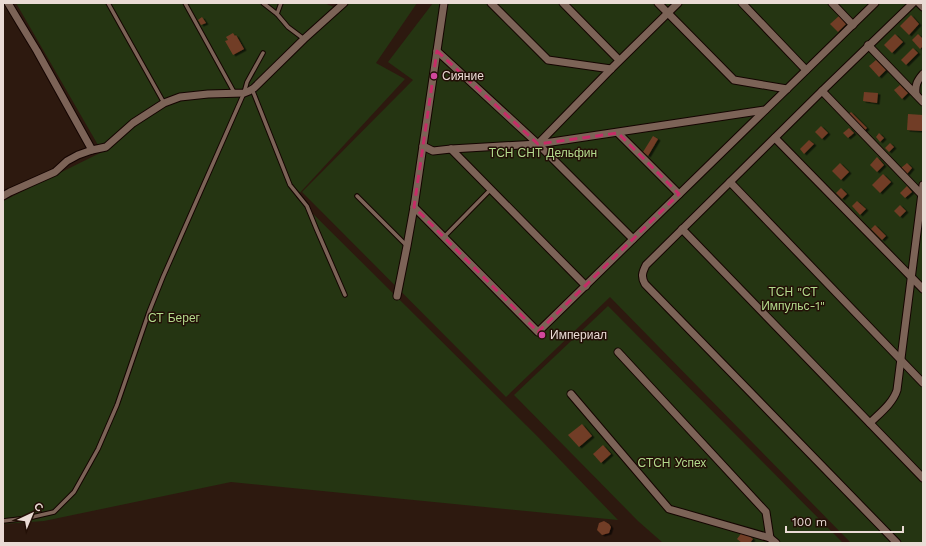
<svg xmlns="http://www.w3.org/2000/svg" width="926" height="546" font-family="'Work Sans',sans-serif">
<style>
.green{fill:#253512}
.building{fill:#713d25;filter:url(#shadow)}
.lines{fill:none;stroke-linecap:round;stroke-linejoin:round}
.service-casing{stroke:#140400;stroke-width:5.5}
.minor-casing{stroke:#140400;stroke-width:9}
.service{stroke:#7c6357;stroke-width:3.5}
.minor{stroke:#7c6357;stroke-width:7}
.marked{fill:none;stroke:#c62c67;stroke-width:3;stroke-dasharray:8 5;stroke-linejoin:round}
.hotel-dot{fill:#d1479c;stroke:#231007;stroke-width:1.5}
.labels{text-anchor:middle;stroke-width:3;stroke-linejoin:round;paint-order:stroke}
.poi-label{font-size:12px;fill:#eadbd5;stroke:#231007;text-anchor:start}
.park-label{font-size:12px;fill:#b3da8c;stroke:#231007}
</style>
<defs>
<filter id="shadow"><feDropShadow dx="2.5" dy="1.5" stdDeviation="0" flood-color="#0009"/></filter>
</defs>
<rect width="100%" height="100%" fill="#2d190f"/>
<!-- green -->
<g class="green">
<path d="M16,3H324L341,10L349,3H417L376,63L405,79L296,197L537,436L618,520L231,482L44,521L3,524V201L102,152Z"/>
<path d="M433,3H923V543H851L610,297L506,397L302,192L413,80L388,62Z"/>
<path d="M608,306L843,543H663L638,521L514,395Z"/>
</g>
<!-- building -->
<g class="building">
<path d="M911,15L919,24L909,35L900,26Z"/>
<path d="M839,16L846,24L838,32L830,24Z"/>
<path d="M202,17L206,23L201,25L198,20Z"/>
<path d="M233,33L235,36L236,35L244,49L233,55L225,41L228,40L226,37Z"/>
<path d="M895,34L903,42L892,53L884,45Z"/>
<path d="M918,34L923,39V46L920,49L912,40Z"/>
<path d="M913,48L918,53L906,65L901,60Z"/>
<path d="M876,60L886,70L879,77L869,66Z"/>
<path d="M900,85L908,93L902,99L894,90Z"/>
<path d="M864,92L878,93L877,103L863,101Z"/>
<path d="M851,112L867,128L863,132L847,116Z"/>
<path d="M908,114L923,115L922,131L907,130Z"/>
<path d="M821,126L828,133L822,139L815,132Z"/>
<path d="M849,128L854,133L848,138L843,133Z"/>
<path d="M879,133L884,138L880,142L876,137Z"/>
<path d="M653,136L658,139L648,156L643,152Z"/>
<path d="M809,140L814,144L804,154L800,149Z"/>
<path d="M890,143L894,147L889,152L885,148Z"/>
<path d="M877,157L884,165L877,172L870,165Z"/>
<path d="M840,163L849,172L841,180L832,171Z"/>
<path d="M907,163L912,168L907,174L901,168Z"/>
<path d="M883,174L891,182L880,193L872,185Z"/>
<path d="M907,186L912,192L905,198L900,193Z"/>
<path d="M841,188L847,194L842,199L836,193Z"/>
<path d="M857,201L866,209L860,215L852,206Z"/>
<path d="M900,205L906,211L900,217L894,211Z"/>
<path d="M875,225L886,236L882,240L871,229Z"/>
<path d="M582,424L592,436L579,447L568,435Z"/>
<path d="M603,445L611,454L601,463L593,454Z"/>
<path d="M604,521L609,524L611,527L609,533L602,535L597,530L599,523Z"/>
<path d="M743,531L753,539L750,543H742L737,539Z"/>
</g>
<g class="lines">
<!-- service casing -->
<g class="service-casing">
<g id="service">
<path d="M108,3L164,103"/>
<path d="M185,3L234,92"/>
<path d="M263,3L277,14L288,27L304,39"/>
<path d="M277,14L281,3"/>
<path d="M252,89L290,185L307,206L316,228L345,295"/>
<path d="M357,196L407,246"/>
<path d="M444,237L491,189"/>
<path d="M3,521L28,518L54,512L74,492L98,449L117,405L149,312L163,277L244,93L247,82L263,53"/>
</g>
</g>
<!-- minor casing -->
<g class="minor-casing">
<g id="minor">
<path d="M8,3L20,23L37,51L92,150L106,147L133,123L164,103L180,97L208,94L244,93L249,91L254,88L304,39L344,3"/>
<path d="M491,3L548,60L611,69"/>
<path d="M563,3L619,60"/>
<path d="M658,3L734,80L787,89"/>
<path d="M742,3L806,70"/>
<path d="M832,3L853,25"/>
<path d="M919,3L923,7"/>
<path d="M868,45L923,102"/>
<path d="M437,51L538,144L633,239"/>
<path d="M822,91L923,196"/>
<path d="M916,94C915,85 917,81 923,74"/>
<path d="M618,133L679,194"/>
<path d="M775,138L923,289"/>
<path d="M538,144L611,69L678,3"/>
<path d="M423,146L433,151L451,149L538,144L765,110"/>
<path d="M451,149L586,286"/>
<path d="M730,182L923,383"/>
<path d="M3,196L10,192L55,172L67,161L78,155L92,150"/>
<path d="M414,207L538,332L875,3"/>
<path d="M682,229L923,478"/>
<path d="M397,296L407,246L414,207L444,3"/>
<path d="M618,352L766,512L770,538"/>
<path d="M571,394L669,509L770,538L776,543"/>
<path d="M870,423C880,413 893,403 897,390L923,185"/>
<path d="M897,543L645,284C641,277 642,273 646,265L822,91L913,3"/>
</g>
</g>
<!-- service -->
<use href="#service" class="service"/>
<!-- minor -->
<use href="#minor" class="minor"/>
</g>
<!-- marked area -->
<path class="marked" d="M437,51L538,144L618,133L679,194L538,332L414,207Z"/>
<!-- markers -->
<g class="hotel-dot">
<circle cx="434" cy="76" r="4"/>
<circle cx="542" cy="335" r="4"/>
</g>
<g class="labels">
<!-- poi labels -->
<g class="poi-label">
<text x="442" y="80">Сияние</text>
<text x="550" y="339">Империал</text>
</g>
<!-- park labels -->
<g class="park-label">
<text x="543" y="157">ТСН СНТ Дельфин</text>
<text x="793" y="296">ТСН "СТ<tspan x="793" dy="14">Импульс-1"</tspan></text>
<text x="174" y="322">СТ Берег</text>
<text x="672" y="467">СТСН Успех</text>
</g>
</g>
<!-- border -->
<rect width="926" height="546" fill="none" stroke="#eadbd5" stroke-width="8"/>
<!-- north arrow -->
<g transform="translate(32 514) rotate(44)" stroke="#231007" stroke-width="3" paint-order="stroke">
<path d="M0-3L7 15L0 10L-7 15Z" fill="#eadbd5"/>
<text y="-6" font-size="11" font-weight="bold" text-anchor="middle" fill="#eadbd5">С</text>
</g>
<!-- scale -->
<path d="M786 526v6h117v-6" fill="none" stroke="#eadbd5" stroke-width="2"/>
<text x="792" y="526" font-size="12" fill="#eadbd5" stroke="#231007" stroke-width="3" paint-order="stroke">100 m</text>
</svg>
